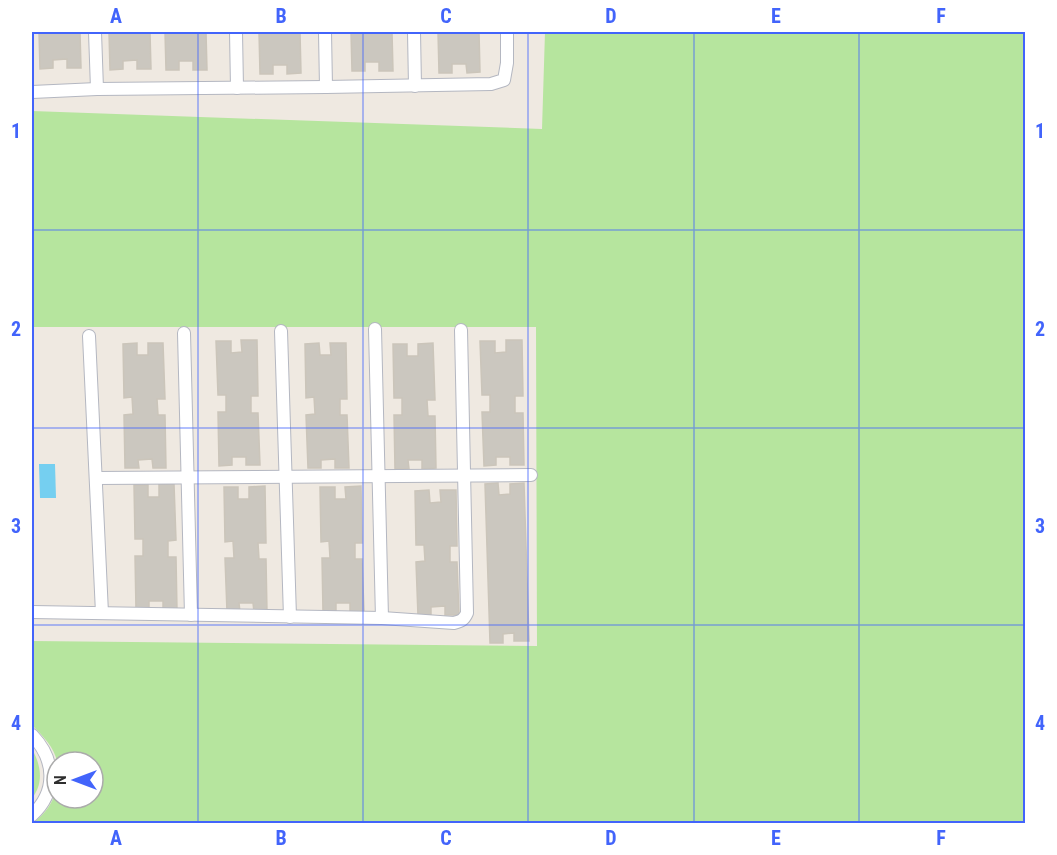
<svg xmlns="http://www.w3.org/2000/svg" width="1057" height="855" font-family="'Roboto Condensed',sans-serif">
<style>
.green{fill:#b6e59e}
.water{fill:#75cff0}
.building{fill:#cbc7bf;stroke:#cbc5ba;stroke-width:1.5}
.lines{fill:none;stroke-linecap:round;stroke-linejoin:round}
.service-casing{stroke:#b4b7c1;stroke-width:14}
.service{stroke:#fff;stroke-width:12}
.grid{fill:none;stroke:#4264fb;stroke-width:1.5;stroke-opacity:0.55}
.neatline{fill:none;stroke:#4264fb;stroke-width:2}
.grid-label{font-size:20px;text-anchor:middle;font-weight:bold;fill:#4264fb}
</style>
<rect width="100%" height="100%" fill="#efe9e1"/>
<!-- green -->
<g class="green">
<path d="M545,32H1025V823H33C45,814 53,803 57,788V798H93V762H57C55,748 42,735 32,725V641L537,646L536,327H32V111L542,129Z"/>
<path d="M32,749C41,765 44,783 32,798Z"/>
</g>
<!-- water -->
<path class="water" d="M39,464H55L56,498H40Z"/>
<!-- building -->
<g class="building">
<path d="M39,32H80L81,68H67V59L53,60V68L40,69Z"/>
<path d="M109,32H150L151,69H137V60L123,61V69L110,70Z"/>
<path d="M165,32H206L207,70H193V61H179V70H166Z"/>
<path d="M259,32H300L301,73L287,74V65H273V74H260Z"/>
<path d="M351,32H392L393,71H379V62H365V71H352Z"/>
<path d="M438,32H479L480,72L467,73L466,64H452V73H439Z"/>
<path d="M241,340H257L258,396H251V413H258L260,465H246V457H232V465L219,466L218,412H226V395H218L216,341H231V353L242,352Z"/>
<path d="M506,340H522L523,396H515V413H523L524,465H510V457H496V465L484,466L482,412H490V395H482L480,341H495V353L506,352Z"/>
<path d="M137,343V355H148V343H163L165,399H157L158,415H165L166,468H153L152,459L138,460L139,468H125L124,415L133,414L132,397L124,398L123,344Z"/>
<path d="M319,343L320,355H331L330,343H346L347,399H340V415H347L349,468H335V459L321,460V468H308L306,415L315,414L314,397L306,398L305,344Z"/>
<path d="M433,343L435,400H427L428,416H435L436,468L422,469V460H408L409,469H395L394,415H402V398H394L393,344H407V356H418V344Z"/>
<path d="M498,483L499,495L510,494V484L524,483L529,641H514V633L503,634V643H490L485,484Z"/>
<path d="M159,484H174L176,540L168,541V557H176L177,610H163V601H149V610H136L135,556H143V539H135L134,485H148V497H159Z"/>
<path d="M265,486L266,543H258L259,559H266L267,612H254L253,603H239L240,612H227L225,558H234L233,541L225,542L224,487H238V499H249V487Z"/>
<path d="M361,486L362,543H355V559H362L364,612H350V603H336V612H323L322,558H330L329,541L321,542L320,487H335V499H346L345,487Z"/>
<path d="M429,490L430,503L441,502L440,490H456L457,546H450V562H457L459,615H445V606L431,607V615L418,616L416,562L425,561L424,545H416L415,491Z"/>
</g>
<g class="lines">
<!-- service casing -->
<g class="service-casing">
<g id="service">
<path d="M95,32L97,89"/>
<path d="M236,32L237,88"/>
<path d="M325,32L326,87"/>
<path d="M414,32L415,86"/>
<path d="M32,92L97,89L326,87L491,84L504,80L507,63V32"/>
<path d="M375,329L382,618"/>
<path d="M281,331L290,617"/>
<path d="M184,333L191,615"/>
<path d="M89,336L102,613"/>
<path d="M96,478L531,475"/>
<path d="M32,612L382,618L454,623C461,621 464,620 467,613L461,330"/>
<path d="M32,735C55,759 58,791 32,815"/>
</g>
</g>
<!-- service -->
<use href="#service" class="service"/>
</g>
<!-- grid -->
<path class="grid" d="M198,32V824M363,32V824M528,32V824M694,32V824M859,32V824M32,230H1026M32,428H1026M32,625H1026"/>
<!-- border -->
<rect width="1057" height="855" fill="none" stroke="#ffffff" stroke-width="66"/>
<!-- north arrow -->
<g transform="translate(75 780) rotate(270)"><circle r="28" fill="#ffffff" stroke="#ababab" stroke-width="1.5"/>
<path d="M0-4.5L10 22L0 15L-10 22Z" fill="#4264fb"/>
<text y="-9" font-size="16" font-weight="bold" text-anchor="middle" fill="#2e2e2e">N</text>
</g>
<rect x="33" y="33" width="991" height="789" class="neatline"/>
<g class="grid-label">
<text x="116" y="23">A</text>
<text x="281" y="23">B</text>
<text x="446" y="23">C</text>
<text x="611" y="23">D</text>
<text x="776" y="23">E</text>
<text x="941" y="23">F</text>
<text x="16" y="138">1</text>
<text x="1040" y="138">1</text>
<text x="16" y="336">2</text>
<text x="1040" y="336">2</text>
<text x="16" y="533">3</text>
<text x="1040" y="533">3</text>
<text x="16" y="730">4</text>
<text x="1040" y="730">4</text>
<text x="116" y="845">A</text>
<text x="281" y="845">B</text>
<text x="446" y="845">C</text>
<text x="611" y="845">D</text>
<text x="776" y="845">E</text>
<text x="941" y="845">F</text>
</g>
</svg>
